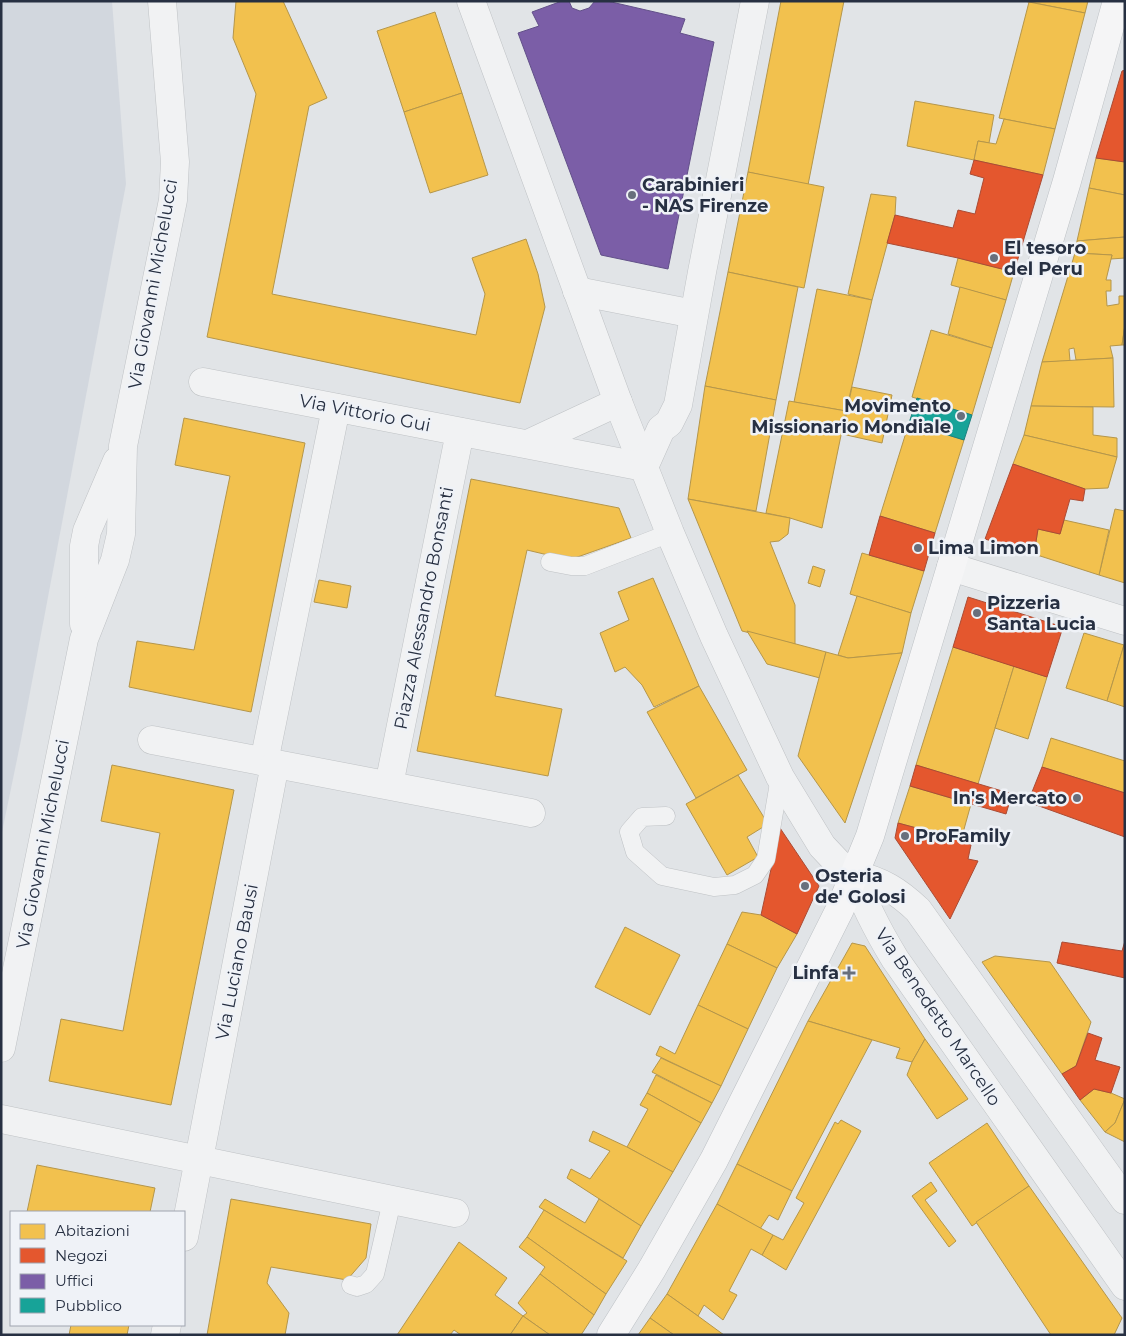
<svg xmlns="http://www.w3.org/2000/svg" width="1126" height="1336" font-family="Montserrat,sans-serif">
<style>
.built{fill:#d2d7de}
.homes{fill:#f2c14e;stroke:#b5964a}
.shops{fill:#e4572e;stroke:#ab4b34}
.offices{fill:#7b5ea7;stroke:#625089}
.public{fill:#17a398;stroke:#1c807e}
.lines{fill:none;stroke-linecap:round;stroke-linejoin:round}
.service-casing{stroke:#bfc2c5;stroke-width:19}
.minor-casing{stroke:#bfc2c5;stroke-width:29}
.tertiary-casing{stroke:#bfc2c5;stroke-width:29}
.primary-casing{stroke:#bdc1c5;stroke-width:29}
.service{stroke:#f1f2f3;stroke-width:18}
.minor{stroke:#f1f2f3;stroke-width:28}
.tertiary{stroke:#f1f2f3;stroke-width:28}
.primary{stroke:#f5f5f6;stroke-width:28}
.poi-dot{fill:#686f7c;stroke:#eff2f7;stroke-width:2}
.labels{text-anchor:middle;stroke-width:5;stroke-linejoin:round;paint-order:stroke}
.poi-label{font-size:18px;font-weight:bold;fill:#273042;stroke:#eff2f7;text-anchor:start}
.street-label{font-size:18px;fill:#273042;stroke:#eff2f7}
</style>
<rect width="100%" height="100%" fill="#e1e4e7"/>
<!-- built -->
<path class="built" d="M1,1H112L126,184L21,740L1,837Z"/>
<!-- homes -->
<g class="homes">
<path d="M236,1H283L327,98L309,106L272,294L476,335L485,294L472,258L526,239L538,274L545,307L520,403L207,337L256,94L233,38Z"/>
<path d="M781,1H844L808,185L748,172Z"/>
<path d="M1024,1H1088L1085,13Z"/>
<path d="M1029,2L1085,13L1055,129L999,118Z"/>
<path d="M435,12L462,93L404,112L377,31Z"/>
<path d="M462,93L488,175L430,193L404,112Z"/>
<path d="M915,101L994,115L989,143L978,141L974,160L907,146Z"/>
<path d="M1004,119L1055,129L1043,175L974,160L978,141L996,144Z"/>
<path d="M1096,158L1125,162V195L1089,188Z"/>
<path d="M748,172L824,187L804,288L728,272Z"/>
<path d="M1089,188L1125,195V237L1077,241Z"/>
<path d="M871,194L896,197L895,215L872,300L848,294Z"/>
<path d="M1125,237V258L1111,259L1112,255L1075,253L1077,241Z"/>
<path d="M1075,253L1112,255L1106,280H1111V291H1106L1107,306L1119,304V296H1125V325L1122,345L1110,346L1113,358L1076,360L1074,348L1069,349L1070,361L1042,362Z"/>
<path d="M958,258L1014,272L1006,300L951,285Z"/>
<path d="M728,272L798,287L776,400L705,386Z"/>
<path d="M960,287L1006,300L992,348L948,334Z"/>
<path d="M817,289L872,300L846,411L794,402Z"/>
<path d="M1125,325V345H1122Z"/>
<path d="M931,330L992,348L972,415L912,397Z"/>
<path d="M1113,358L1114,407L1031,406L1042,362Z"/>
<path d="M705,386L776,400L756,511L688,499Z"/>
<path d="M852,387L892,395L882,443L842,434Z"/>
<path d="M789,401L846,411L822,528L790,518L766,513Z"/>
<path d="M1031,406L1093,407V435L1117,438V457L1024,435Z"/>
<path d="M184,418L305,443L251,712L129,687L137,641L194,650L230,476L175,465Z"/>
<path d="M909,423L964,440L935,533L880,516Z"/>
<path d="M1024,435L1117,457L1108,488L1085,489L1013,464Z"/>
<path d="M471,479L619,508L631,538L569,560L527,550L495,696L562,709L548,776L417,751Z"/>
<path d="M688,499L790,518L788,534L779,541L770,542L795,605V644L742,631Z"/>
<path d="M1115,509L1125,511V583L1099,575Z"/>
<path d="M1064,520L1109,530L1099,575L1034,554L1038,529L1060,534Z"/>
<path d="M862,553L924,571L911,613L850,594Z"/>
<path d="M813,566L825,570L820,587L808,583Z"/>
<path d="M653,578L699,686L654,707L642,685L625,667L615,672L600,633L629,620L618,592Z"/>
<path d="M319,580L351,586L347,608L314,602Z"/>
<path d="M857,596L911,613L902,653L848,658L838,655Z"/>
<path d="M747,631L826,652L820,678L767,664Z"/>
<path d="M1084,633L1124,645L1107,701L1066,688Z"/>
<path d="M1124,645H1125V707L1107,701Z"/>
<path d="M953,647L1014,666L978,784L916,765Z"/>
<path d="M826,652L848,658L902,653L845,823L798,756Z"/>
<path d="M1014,666L1047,677L1028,739L995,728Z"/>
<path d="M699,686L747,770L696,798L647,712Z"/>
<path d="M1051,738L1125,761V793L1042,767Z"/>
<path d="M112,765L234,790L171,1105L49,1081L61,1019L123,1031L160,833L101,821Z"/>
<path d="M738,775L768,824L747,837L758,857L727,875L686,804Z"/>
<path d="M910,786L971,804L961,840L898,823Z"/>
<path d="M742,912L761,915L797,934L777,968L727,944Z"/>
<path d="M625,927L680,955L650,1015L595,987Z"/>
<path d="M852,943L865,946L925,1039L912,1062L896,1058L900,1048L808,1021Z"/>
<path d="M727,944L777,968L748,1029L698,1005Z"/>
<path d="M995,956L1050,962L1091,1022L1076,1066L1062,1074L982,962Z"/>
<path d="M698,1005L748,1029L721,1086L656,1055L660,1046L675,1054Z"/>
<path d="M808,1021L872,1040L792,1191L737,1164Z"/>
<path d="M925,1039L968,1099L937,1119L907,1075L912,1062Z"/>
<path d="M661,1058L721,1086L712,1103L652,1072Z"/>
<path d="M656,1075L712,1103L701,1123L647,1093Z"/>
<path d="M1094,1089L1111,1093L1125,1099L1115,1123L1105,1132L1080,1100Z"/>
<path d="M647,1093L701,1123L673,1172L627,1147L648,1109L640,1105Z"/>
<path d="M1125,1099V1098V1142L1105,1132L1115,1123Z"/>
<path d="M841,1120L861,1131L786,1270L762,1255L773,1235L783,1240L804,1203L796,1198L835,1122L838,1124Z"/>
<path d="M987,1123L1029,1186L972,1226L929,1163Z"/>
<path d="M593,1131L627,1147L673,1172L641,1226L567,1178L571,1169L590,1179L610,1151L589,1141Z"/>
<path d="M737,1164L792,1191L778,1220L769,1215L760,1229L717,1204Z"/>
<path d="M37,1165L155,1188L150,1212H27Z"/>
<path d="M931,1182L937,1191L925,1200L956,1241L949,1247L912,1196Z"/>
<path d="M1029,1186L1122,1318L1114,1335H1051L976,1222Z"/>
<path d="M231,1199L371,1224L366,1258L347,1280L271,1267L267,1283L289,1313L285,1335H207Z"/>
<path d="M545,1199L585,1223L599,1199L641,1226L623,1258L539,1207Z"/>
<path d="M717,1204L773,1235L762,1255L751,1249L729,1291L737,1295L723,1320L704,1305L698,1316L667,1294Z"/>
<path d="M544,1210L627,1261L606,1294L527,1237Z"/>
<path d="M527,1237L606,1294L594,1315L540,1274L545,1267L519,1247Z"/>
<path d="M459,1242L507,1278L495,1295L523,1316L510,1335H461L454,1330L450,1335H397Z"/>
<path d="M540,1274L594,1315L581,1335H550L523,1316L527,1313L518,1303Z"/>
<path d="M667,1294L698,1316L724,1335H674L650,1318Z"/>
<path d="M523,1316L550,1335H510Z"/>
<path d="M650,1318L674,1335H638Z"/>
<path d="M71,1325H129L127,1335H69Z"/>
</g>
<!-- shops -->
<g class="shops">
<path d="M1125,70V162L1096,158L1122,71Z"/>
<path d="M974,160L1043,175L1014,272L958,258L887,243L895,215L953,228L958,210L975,214L984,178L970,174Z"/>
<path d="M1013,464L1085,489L1083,501L1070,499L1060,534L1038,529L1034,554L985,539Z"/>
<path d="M880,516L935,533L924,571L869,555Z"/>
<path d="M968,597L1063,627L1047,677L953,647Z"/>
<path d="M916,765L1012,794L1006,814L910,786Z"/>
<path d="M1042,767L1125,793V837L1028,802Z"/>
<path d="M898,823L961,840L971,845L968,859L978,861L950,919L895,838Z"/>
<path d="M780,828L819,886L797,934L761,915Z"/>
<path d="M1125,941V978L1057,963L1062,942L1122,951Z"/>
<path d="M1088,1033L1102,1038L1095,1060L1120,1067L1111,1093L1094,1089L1080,1100L1062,1074L1076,1066Z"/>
</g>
<!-- offices -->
<path class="offices" d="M562,1H569L572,8L580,11L589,8L595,1H607L685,19L680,33L714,42L668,269L601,255L518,33L539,26L532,12Z"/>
<!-- public -->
<path class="public" d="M917,398L972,415L964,440L909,423Z"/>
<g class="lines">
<!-- service casing -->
<g class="service-casing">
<g id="service">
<path d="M550,562L571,566H585L670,533"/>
<path d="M666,816L642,817L629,832L635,852L662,876L714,887L735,885L755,875L766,859L780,777"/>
<path d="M351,1285L357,1287L366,1284L375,1274L392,1201"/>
</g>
</g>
<!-- minor casing -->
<g class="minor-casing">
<g id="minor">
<path d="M471,1L618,402L670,533L714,636L780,777L822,846L838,863L854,875"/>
<path d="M577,291L694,314"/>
<path d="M203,382L644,467"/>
<path d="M528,444L618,402"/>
<path d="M644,467L661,429L669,423L678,405L702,272L755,1"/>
<path d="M951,567L1125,621"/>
<path d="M84,624V546L87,531L117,461"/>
<path d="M152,740L531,813"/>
<path d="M264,762L336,408"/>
<path d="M389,785L460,432"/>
<path d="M1,1048L84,639L115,560L121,534L123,446L173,200L175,162L162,1"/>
<path d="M1,1119L455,1213"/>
<path d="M184,1237L275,764"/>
<path d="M165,1335L167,1325"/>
</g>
</g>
<!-- tertiary casing -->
<g class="tertiary-casing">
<path id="tertiary" d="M1125,1200L918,910C899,892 881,880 854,875C864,905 878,931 895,959L1125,1286"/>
</g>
<!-- primary casing -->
<g class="primary-casing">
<path id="primary" d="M611,1335L652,1269L714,1160L840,909L870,836L1067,181L1117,1"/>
</g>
<!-- service -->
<use href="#service" class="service"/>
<!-- minor -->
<use href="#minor" class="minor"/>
<!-- tertiary -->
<use href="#tertiary" class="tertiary"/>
<!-- primary -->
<use href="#primary" class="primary"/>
</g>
<!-- markers -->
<g class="poi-dot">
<circle cx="632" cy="195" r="5"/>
<circle cx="994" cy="258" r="5"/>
<circle cx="961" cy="416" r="5"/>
<circle cx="918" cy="548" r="5"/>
<circle cx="977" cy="613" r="5"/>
<circle cx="1077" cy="798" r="5"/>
<circle cx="905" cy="836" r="5"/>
<circle cx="805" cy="886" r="5"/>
<path d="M846.5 965.5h5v5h5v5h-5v5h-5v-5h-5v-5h5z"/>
</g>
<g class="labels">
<!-- poi labels -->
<g class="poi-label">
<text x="642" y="191">Carabinieri<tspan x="642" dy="21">- NAS Firenze</tspan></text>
<text x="1004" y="254">El tesoro<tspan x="1004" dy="21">del Peru</tspan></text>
<text x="951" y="412" text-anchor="end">Movimento<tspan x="951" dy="21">Missionario Mondiale</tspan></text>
<text x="928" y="554">Lima Limon</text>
<text x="987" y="609">Pizzeria<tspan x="987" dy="21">Santa Lucia</tspan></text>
<text x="1067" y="804" text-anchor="end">In's Mercato</text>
<text x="915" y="842">ProFamily</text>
<text x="815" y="882">Osteria<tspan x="815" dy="21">de' Golosi</tspan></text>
<text x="839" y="979" text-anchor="end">Linfa</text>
</g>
<!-- street labels -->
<g class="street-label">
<text transform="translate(153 284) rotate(-80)" y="6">Via Giovanni Michelucci</text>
<text transform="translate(365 413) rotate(11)" y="6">Via Vittorio Gui</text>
<text transform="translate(424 608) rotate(-79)" y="6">Piazza Alessandro Bonsanti</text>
<text transform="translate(43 844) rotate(-79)" y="6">Via Giovanni Michelucci</text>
<text transform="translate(237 962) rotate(-79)" y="6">Via Luciano Bausi</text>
<text transform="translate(938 1017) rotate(56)" y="6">Via Benedetto Marcello</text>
</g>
</g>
<!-- border -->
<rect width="1126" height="1336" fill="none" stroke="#273042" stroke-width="5"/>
<!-- legend -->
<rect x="10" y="1211" width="175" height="115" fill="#eff2f7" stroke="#9fa4af"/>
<rect x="20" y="1224" width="25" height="15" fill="#f2c14e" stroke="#9fa4af"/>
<text x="55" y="1236" font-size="15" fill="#273042">Abitazioni</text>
<rect x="20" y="1248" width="25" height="15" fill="#e4572e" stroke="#9fa4af"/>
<text x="55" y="1261" font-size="15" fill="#273042">Negozi</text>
<rect x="20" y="1274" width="25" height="15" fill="#7b5ea7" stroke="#9fa4af"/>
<text x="55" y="1286" font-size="15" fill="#273042">Uffici</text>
<rect x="20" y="1298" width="25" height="15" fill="#17a398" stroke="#9fa4af"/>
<text x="55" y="1311" font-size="15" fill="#273042">Pubblico</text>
</svg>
